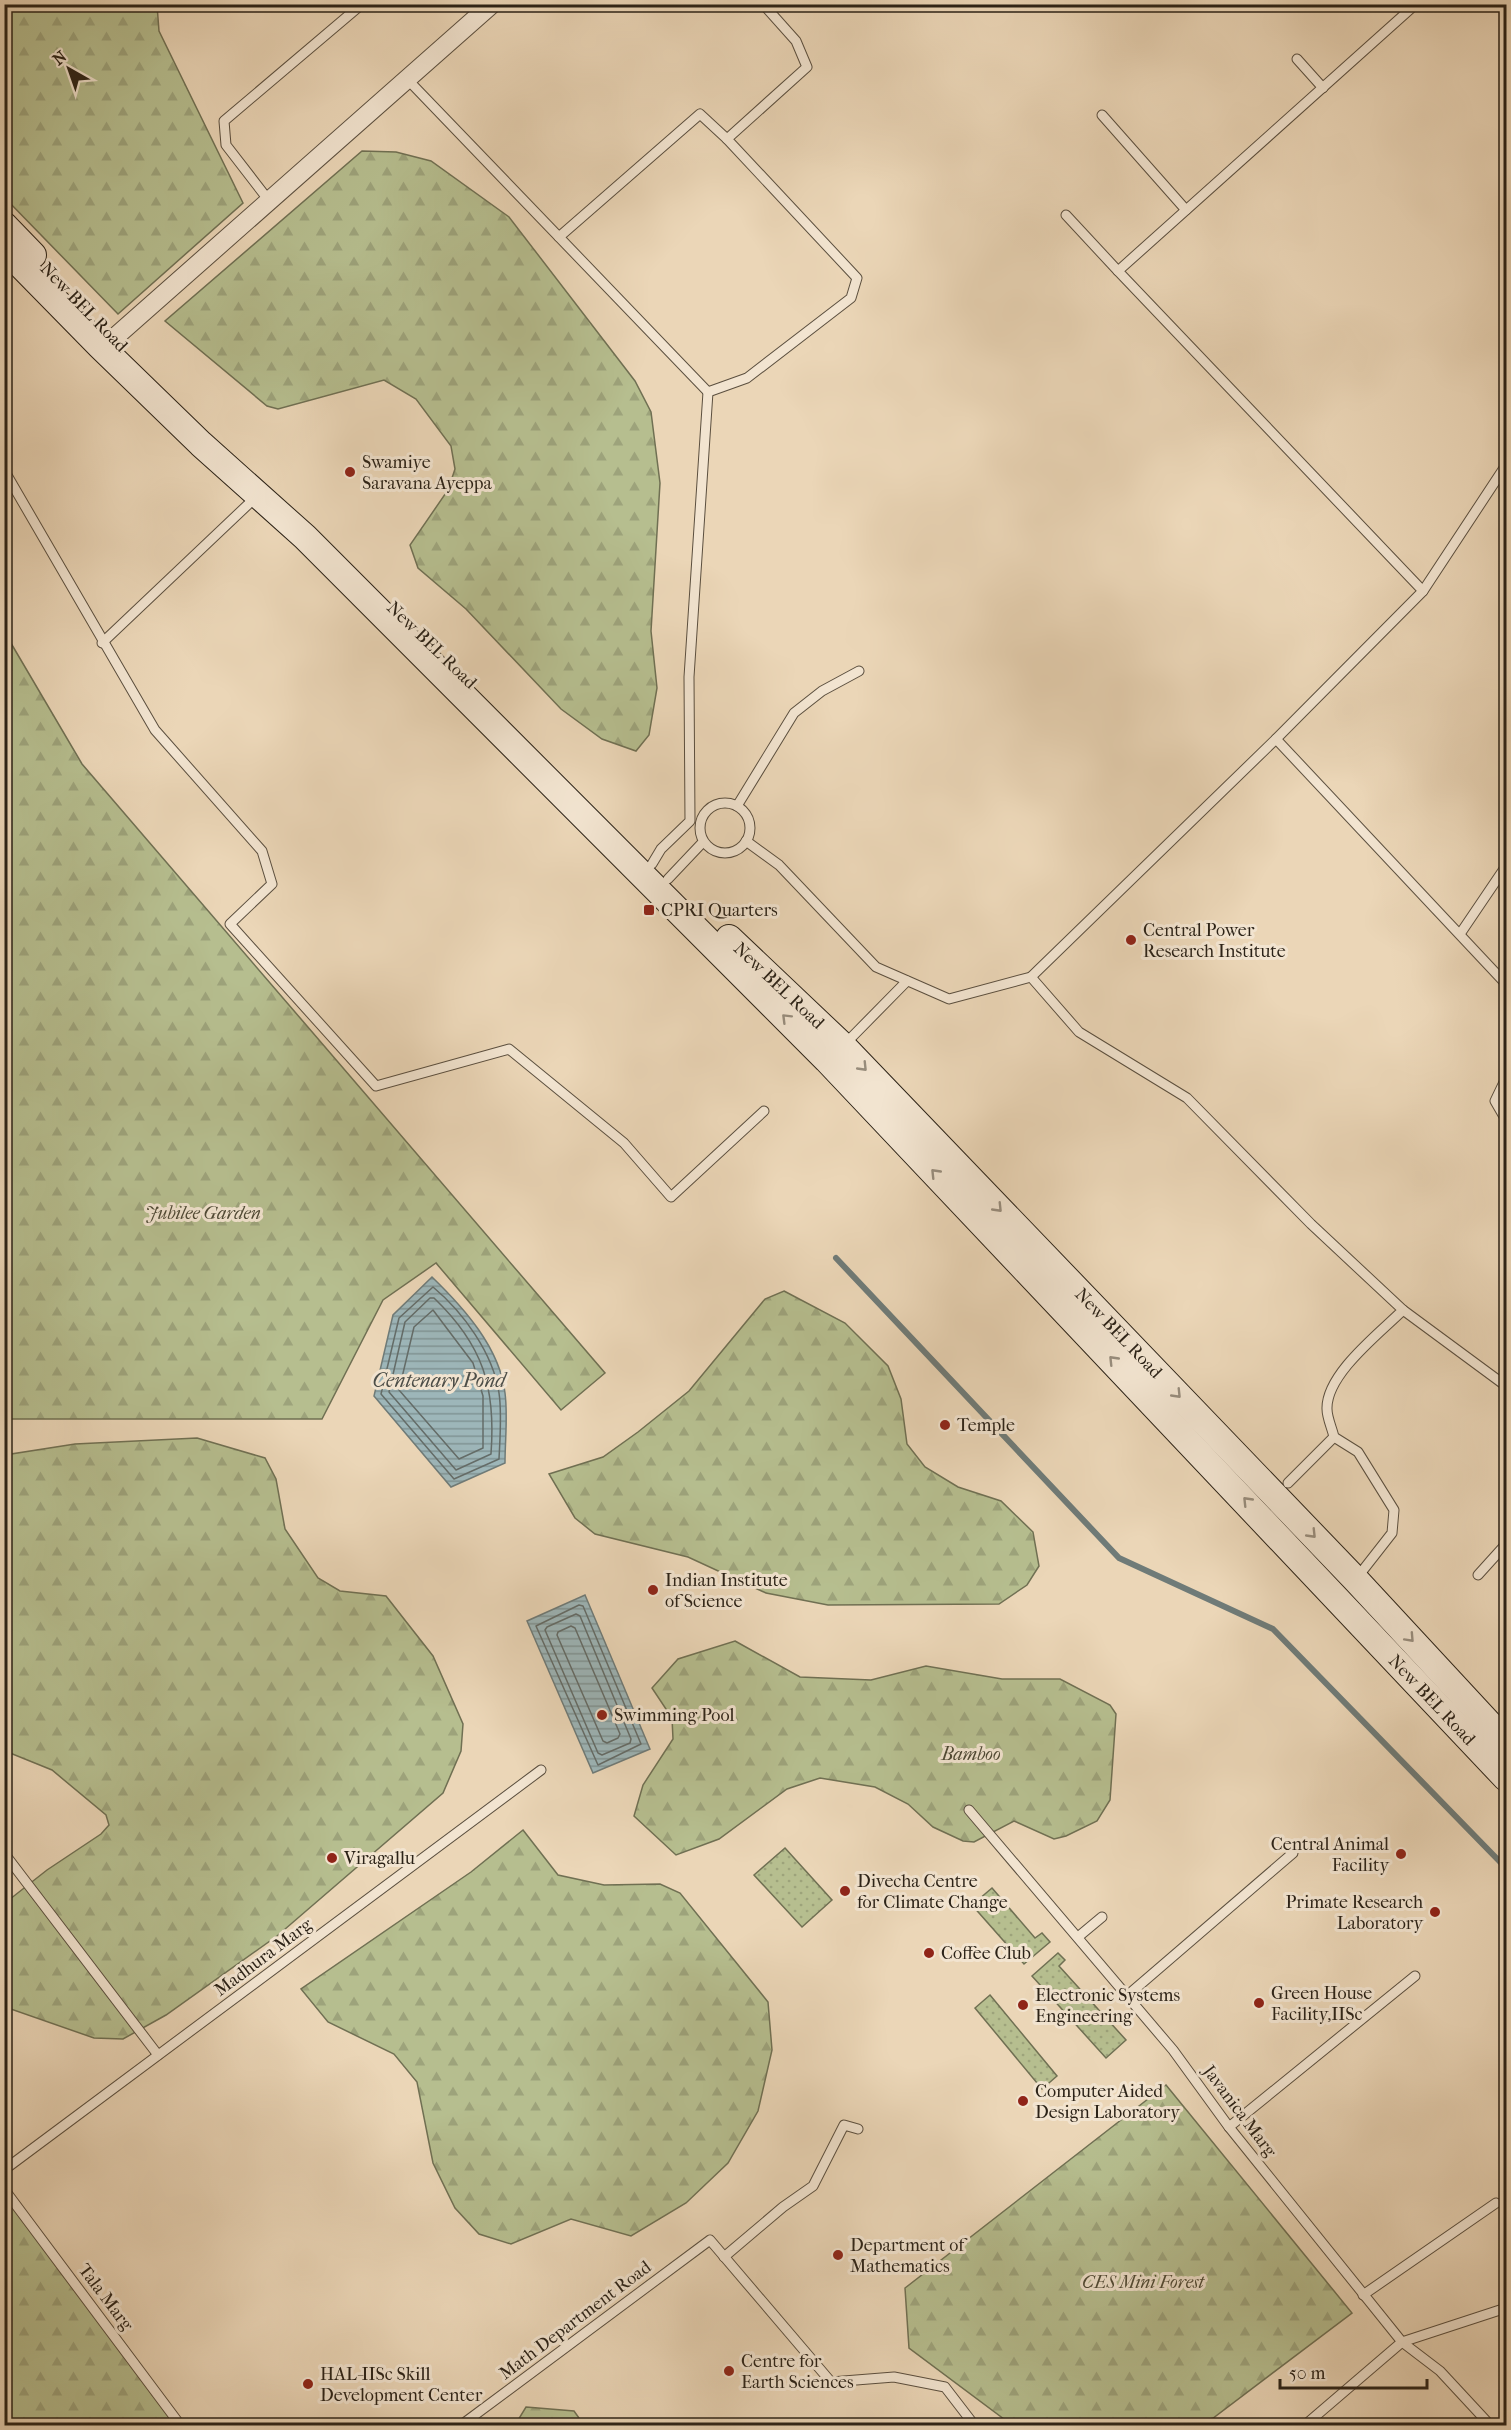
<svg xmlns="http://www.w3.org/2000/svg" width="1511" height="2430" font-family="'IM FELL French Canon',serif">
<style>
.forest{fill:url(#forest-firs);stroke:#707053;stroke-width:1.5}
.garden{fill:url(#garden-dots);stroke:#707053;stroke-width:1.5}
.water{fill:url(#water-rules);stroke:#6f7b78;stroke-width:1.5}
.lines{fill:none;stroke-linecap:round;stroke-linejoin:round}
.shore{stroke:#646c68;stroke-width:1.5}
.stream{stroke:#6f7b78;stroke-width:6}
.service-casing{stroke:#5b4f3f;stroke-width:11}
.minor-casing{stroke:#5b4f3f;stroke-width:20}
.secondary-casing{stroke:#2b2217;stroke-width:28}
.service{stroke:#f2e4d0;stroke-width:9}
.minor{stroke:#f2e4d0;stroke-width:18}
.secondary{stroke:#f2e4d0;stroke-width:26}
.oneway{stroke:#988d7d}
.poi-dot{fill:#8f2418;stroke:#f2e4d0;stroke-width:2}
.labels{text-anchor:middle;stroke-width:6;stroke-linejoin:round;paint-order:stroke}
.street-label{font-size:18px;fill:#2b2217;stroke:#f2e4d0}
.poi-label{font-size:18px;fill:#2b2217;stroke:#f2e4d0;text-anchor:start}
.park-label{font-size:18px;font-style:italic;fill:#4e4935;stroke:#f2e4d0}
.water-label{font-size:20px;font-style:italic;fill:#4d4e48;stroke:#f2e4d0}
</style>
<defs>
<pattern id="forest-firs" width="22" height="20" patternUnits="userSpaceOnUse" patternTransform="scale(1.5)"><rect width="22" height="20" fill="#b6be8f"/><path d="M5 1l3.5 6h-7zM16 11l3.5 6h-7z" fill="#9da37b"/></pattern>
<pattern id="garden-dots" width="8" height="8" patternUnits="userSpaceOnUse" patternTransform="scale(1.5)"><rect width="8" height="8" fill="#b6be8f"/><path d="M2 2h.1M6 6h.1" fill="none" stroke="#9da37b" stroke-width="1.8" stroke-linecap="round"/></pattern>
<pattern id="water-rules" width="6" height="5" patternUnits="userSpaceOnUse" patternTransform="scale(1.5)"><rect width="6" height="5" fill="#9db6b9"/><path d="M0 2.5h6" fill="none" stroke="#809495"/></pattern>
</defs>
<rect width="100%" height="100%" fill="#ebd6b7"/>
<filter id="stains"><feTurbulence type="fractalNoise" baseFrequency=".00333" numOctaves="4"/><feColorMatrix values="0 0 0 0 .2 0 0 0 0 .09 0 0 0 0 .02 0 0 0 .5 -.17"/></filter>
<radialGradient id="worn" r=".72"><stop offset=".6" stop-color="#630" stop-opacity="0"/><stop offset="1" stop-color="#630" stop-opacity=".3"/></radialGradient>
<!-- forest -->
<g class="forest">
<path d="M4,5H157L159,31L243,203L118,314L5,198Z"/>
<path d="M362,151L396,152L431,161L509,217L635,381L651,412L660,483L651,631L657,688L649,735L636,751L602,739L561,709L466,609L418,568L410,545L448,490L455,469L451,446L416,399L384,380L278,409L267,406L165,321Z"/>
<path d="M5,633L82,764L605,1373L561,1410L436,1263L383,1300L322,1419H5Z"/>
<path d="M784,1291L845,1323L888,1366L901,1399L907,1444L925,1467L958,1487L1001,1501L1033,1532L1039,1566L1027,1585L999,1604L828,1605L766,1593L688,1557L595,1534L575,1518L549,1474L603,1457L638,1432L689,1391L765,1299Z"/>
<path d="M197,1438L265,1458L276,1479L285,1529L318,1578L340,1591L386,1596L433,1656L463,1724L461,1751L443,1793L277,1936L166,2015L123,2039L94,2038L5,2007V1903L47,1870L101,1834L109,1825L106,1815L52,1770L5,1751V1455L75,1444Z"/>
<path d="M735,1641L800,1677L871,1680L926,1666L1002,1679H1060L1110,1705L1116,1714L1110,1800L1097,1821L1066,1836L1054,1839L1014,1821L974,1842L963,1841L933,1827L908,1804L875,1787L820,1778L787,1789L719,1839L676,1855L634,1816L643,1785L673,1739L672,1718L652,1688L678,1659Z"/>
<path d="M523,1830L558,1875L604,1885L660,1884L680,1893L768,2002L772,2050L758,2111L728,2163L686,2203L631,2236L571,2219L511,2244L479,2234L455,2208L433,2163L417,2082L394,2054L328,2022L301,1989L471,1872Z"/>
<path d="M1166,2085L1352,2313L1204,2425H1012L909,2348L905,2288Z"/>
<path d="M5,2189L181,2425H5Z"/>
<path d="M526,2407L574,2411L584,2425H515Z"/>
</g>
<!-- garden -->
<g class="garden">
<path d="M785,1848L832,1900L802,1927L754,1875Z"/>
<path d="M992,1888L1035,1938L1042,1933L1050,1942L1024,1964L972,1905Z"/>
<path d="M1058,1953L1065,1960L1059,1966L1126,2040L1106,2058L1032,1976Z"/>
<path d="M990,1995L1057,2076L1042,2089L975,2008Z"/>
</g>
<!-- water -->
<g class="water">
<path d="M432,1277C464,1308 500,1348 505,1393C508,1416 505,1440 505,1463L451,1487L374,1396L393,1315Z"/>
<path d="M585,1595L650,1749L593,1773L527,1621Z"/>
</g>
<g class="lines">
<!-- shore -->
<g class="shore">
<path d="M433,1287C463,1312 493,1353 499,1393C502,1413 500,1438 499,1459L454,1479L381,1394L399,1318Z"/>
<path d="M430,1298H434C483,1345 496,1387 491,1454L456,1470L389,1392L405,1322Z"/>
<path d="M433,1310L473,1363L483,1396V1448L459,1459L399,1390L414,1327Z"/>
<path d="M579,1605L583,1606L641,1744L598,1765L536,1626Z"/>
<path d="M576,1614L580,1616L631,1739L630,1743L602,1755L598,1753L545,1630L547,1627Z"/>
<path d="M571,1626L575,1628L620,1734L618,1738L607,1743L603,1741L557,1635L558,1632Z"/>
</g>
<!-- stream -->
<path class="stream" d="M836,1258L1119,1558L1273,1629L1506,1868"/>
<!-- service casing -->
<g class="service-casing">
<g id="service">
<path d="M1297,59L1323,88"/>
<path d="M409,81L708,392L747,378L851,298L857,278L727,139L807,67L796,41L763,4"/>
<path d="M1102,115L1186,210"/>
<path d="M270,202L226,145L224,121L362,4"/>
<path d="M1066,215L1118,271"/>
<path d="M559,237L700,114L727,139"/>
<path d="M4,470L155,730L262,851L272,884L230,924L376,1086L509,1049L624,1143L671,1197L764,1111"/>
<path d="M1423,591L1506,465"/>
<path d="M102,643L257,496"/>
<path d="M1276,739L1506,984"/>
<circle cx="725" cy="828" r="25"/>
<path d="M737,806L794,713L822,691L859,671"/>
<path d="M746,841L779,865L876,967L949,999L1031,977L1276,739L1423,591L1118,271L1416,4"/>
<path d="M652,864L661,849L690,821L689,677L708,392"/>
<path d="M668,879L703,842"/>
<path d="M1460,934L1506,866"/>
<path d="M1031,977L1079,1032L1187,1098L1311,1224L1403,1310C1380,1333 1326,1374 1327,1409C1327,1418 1332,1428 1334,1437L1358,1452L1394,1510L1392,1533L1356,1579"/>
<path d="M845,1044L907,981"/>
<path d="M1506,1078L1495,1101L1506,1120"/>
<path d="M1403,1310L1506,1386"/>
<path d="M1288,1483L1334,1437"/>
<path d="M1478,1575L1506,1544"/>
<path d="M969,1810L1173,2050L1229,2127L1402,2342L1440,2371L1491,2426"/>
<path d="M4,1853L158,2055"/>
<path d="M1078,1937L1102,1917"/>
<path d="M1128,1995L1293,1853"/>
<path d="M1229,2127L1415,1976"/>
<path d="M4,2170L541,1770"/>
<path d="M4,2189L181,2426"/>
<path d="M724,2257L783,2207L813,2186L844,2125L858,2129"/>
<path d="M1363,2295L1496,2203"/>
<path d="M460,2426L710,2240L831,2382L894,2377L945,2387L975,2426"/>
<path d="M1304,2426L1402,2342L1506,2308"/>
</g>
</g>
<!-- minor casing -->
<g class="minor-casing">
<path id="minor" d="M100,346L114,338L492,4"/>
</g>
<!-- secondary casing -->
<g class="secondary-casing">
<g id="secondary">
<path d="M4,225L33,255"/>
<path id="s1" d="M4,248L100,346L201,444L305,537L827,1060L1506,1778"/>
<path id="s2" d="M729,938L843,1046L1355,1579L1506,1742"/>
</g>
</g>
<!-- service -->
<use href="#service" class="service"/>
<!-- minor -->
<use href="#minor" class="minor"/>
<!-- secondary -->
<use href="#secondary" class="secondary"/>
</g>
<!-- one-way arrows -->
<defs><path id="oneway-chevron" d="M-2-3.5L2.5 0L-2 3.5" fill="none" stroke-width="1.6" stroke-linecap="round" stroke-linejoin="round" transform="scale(1.5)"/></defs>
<g class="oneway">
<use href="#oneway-chevron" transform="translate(786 1018) rotate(-135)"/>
<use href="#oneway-chevron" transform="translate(863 1067) rotate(46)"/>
<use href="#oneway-chevron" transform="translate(935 1173) rotate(-134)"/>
<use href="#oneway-chevron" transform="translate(998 1208) rotate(46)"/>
<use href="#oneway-chevron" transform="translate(1113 1360) rotate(-134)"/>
<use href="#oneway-chevron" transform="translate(1177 1394) rotate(46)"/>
<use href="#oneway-chevron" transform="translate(1247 1501) rotate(-134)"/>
<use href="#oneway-chevron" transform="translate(1312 1534) rotate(46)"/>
<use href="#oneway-chevron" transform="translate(1410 1638) rotate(47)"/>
</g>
<!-- markers -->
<g class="poi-dot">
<circle cx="350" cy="472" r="6"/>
<rect x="643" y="904" width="12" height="12" rx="3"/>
<circle cx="1131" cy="940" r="6"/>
<circle cx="945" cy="1425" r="6"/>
<circle cx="653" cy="1590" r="6"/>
<circle cx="602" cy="1715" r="6"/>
<circle cx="1401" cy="1854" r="6"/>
<circle cx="332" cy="1858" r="6"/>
<circle cx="845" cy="1891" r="6"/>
<circle cx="1435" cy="1912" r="6"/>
<circle cx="929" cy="1953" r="6"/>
<circle cx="1259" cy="2003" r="6"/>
<circle cx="1023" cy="2005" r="6"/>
<circle cx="1023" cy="2101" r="6"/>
<circle cx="838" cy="2255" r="6"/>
<circle cx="729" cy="2371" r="6"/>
<circle cx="308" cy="2384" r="6"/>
</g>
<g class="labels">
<!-- street labels -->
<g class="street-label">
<text transform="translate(84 307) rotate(46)" y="6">New BEL Road</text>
<text transform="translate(432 645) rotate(44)" y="6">New BEL Road</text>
<text dy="6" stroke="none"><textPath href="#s2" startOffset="69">New BEL Road</textPath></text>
<text dy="6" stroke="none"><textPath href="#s2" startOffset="555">New BEL Road</textPath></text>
<text dy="6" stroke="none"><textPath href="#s1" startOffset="2037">New BEL Road</textPath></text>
<text transform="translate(263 1957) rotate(-37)" y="6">Madhura Marg</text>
<text transform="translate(1240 2111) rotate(53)" y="6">Javanica Marg</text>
<text transform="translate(106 2297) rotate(53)" y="6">Tala Marg</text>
<text transform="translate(575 2320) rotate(-37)" y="6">Math Department Road</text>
</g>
<!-- poi labels -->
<g class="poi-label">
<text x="362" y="468">Swamiye<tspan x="362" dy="21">Saravana Ayeppa</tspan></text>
<text x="661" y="916">CPRI Quarters</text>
<text x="1143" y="936">Central Power<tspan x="1143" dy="21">Research Institute</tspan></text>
<text x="957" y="1431">Temple</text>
<text x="665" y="1586">Indian Institute<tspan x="665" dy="21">of Science</tspan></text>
<text x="614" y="1721">Swimming Pool</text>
<text x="1389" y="1850" text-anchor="end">Central Animal<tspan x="1389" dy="21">Facility</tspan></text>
<text x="344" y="1864">Viragallu</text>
<text x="857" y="1887">Divecha Centre<tspan x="857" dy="21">for Climate Change</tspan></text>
<text x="1423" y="1908" text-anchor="end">Primate Research<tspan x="1423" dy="21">Laboratory</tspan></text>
<text x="941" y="1959">Coffee Club</text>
<text x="1271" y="1999">Green House<tspan x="1271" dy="21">Facility,IISc</tspan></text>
<text x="1035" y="2001">Electronic Systems<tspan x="1035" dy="21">Engineering</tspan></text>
<text x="1035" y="2097">Computer Aided<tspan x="1035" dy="21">Design Laboratory</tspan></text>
<text x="850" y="2251">Department of<tspan x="850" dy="21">Mathematics</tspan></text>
<text x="741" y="2367">Centre for<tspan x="741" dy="21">Earth Sciences</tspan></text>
<text x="320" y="2380">HAL-IISc Skill<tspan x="320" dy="21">Development Center</tspan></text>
</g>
<!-- park labels -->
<g class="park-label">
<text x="203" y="1219">Jubilee Garden</text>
<text x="971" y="1760">Bamboo</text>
<text x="1143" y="2288">CES Mini Forest</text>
</g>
<!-- water labels -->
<g class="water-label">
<text x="439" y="1387">Centenary Pond</text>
</g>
</g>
<!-- margin -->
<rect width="1511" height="2430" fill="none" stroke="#ebd6b7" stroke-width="24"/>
<rect x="6" y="6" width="1499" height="2418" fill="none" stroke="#2b2217" stroke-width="3"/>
<rect x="12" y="12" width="1487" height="2406" fill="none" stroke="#2b2217" stroke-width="1.5"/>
<!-- north arrow -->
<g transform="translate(69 69) rotate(320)" stroke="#f2e4d0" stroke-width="4.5" paint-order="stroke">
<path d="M0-4.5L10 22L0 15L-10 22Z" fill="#2b2217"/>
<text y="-9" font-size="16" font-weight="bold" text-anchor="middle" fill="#2b2217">N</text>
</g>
<!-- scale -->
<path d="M1280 2379v9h147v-9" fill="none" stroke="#2b2217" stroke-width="3"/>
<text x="1289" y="2379" font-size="18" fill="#2b2217" stroke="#f2e4d0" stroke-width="4.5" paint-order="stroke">50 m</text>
<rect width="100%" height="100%" filter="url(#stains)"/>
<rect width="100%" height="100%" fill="url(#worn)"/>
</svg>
